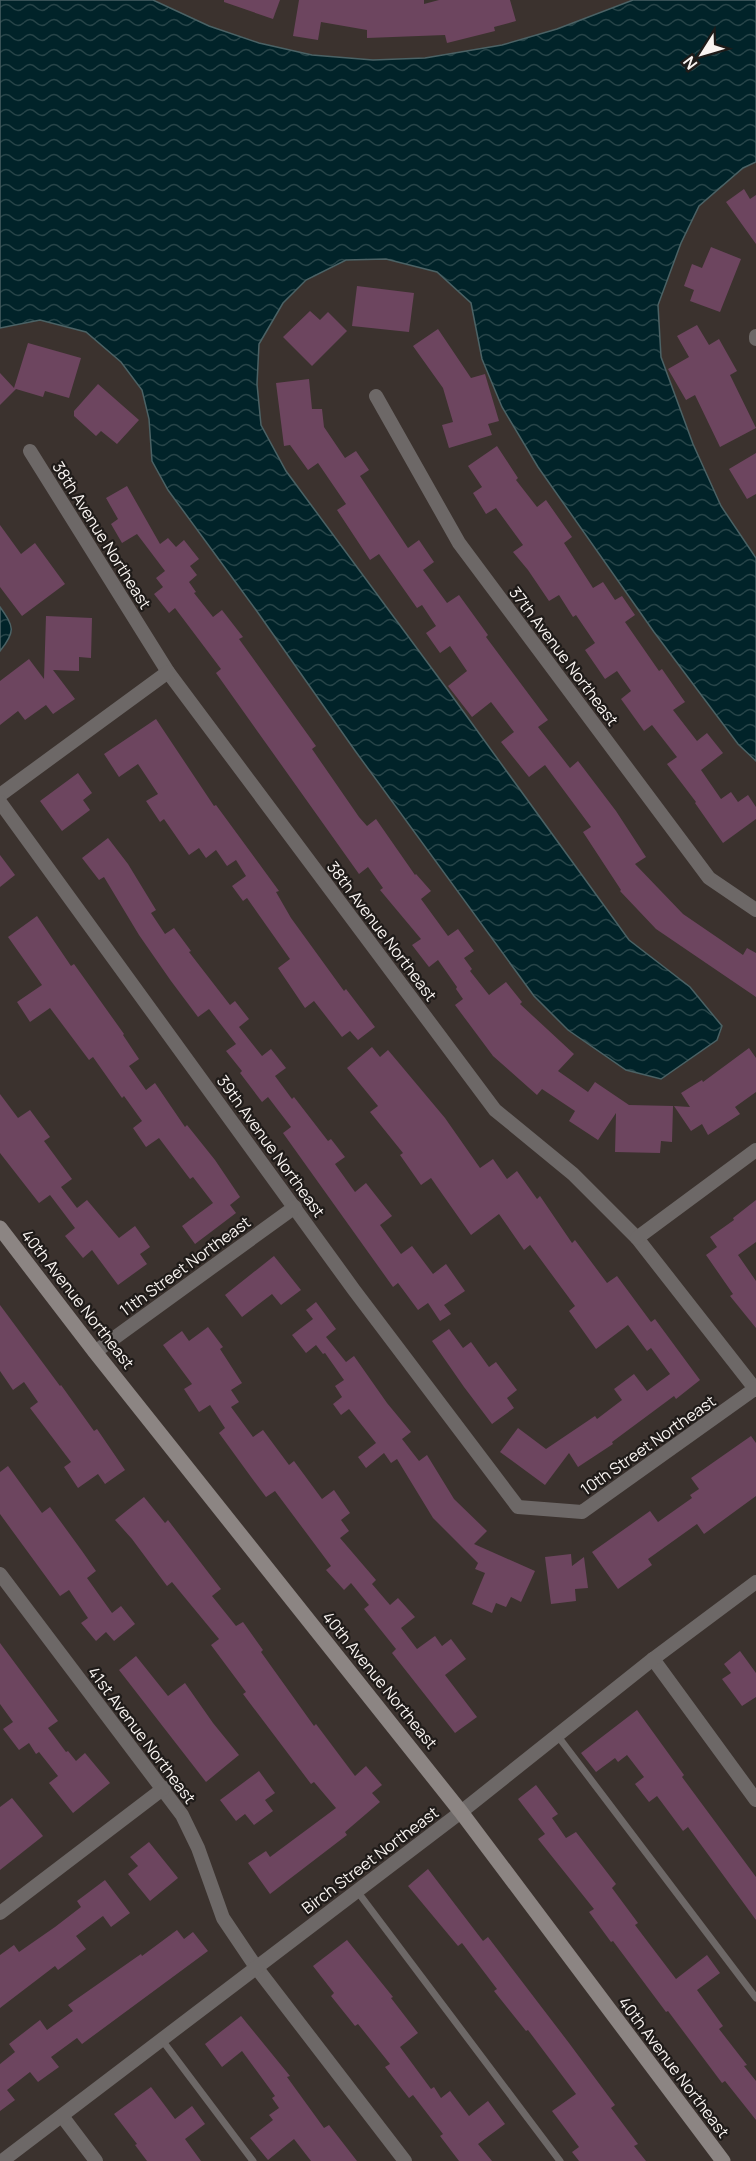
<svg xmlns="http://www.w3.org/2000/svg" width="756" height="2161" font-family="Manrope,sans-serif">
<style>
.water{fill:url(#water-waves);stroke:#4b6265;stroke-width:1.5}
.building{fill:#6d455f}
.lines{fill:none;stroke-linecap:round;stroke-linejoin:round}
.lane{stroke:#6d6867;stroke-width:7}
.street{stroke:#6d6867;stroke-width:14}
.secondary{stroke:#8c8583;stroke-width:15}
.labels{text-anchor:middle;stroke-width:4.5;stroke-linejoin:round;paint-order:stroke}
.street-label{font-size:16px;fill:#f9f4f1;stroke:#1f1b19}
</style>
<defs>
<pattern id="water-waves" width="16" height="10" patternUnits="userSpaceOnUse" patternTransform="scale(1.5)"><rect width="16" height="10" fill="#012329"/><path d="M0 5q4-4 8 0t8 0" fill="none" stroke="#274448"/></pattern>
</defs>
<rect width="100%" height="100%" fill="#3b322e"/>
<!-- water -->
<g class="water">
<path d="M0,0H153L209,26L259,43L312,55L373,60L425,58L502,45L557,29L633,0H756V162L743,168L699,206L681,243L658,305L661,357L693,444L721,506L756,558V761L738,744L654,632L538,467L502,407L482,359L471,303L437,272L386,259L346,260L306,280L283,303L259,344L257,384L261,425L286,471L447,689L629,940L690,987L722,1026L717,1040L661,1079L626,1070L568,1030L534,996L356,752L256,610L168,490L152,461L149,419L142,390L121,362L86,332L40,320L0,328Z"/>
<path d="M0,607C14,627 16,631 0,651Z"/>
</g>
<!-- building -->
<g class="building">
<path d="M224,0H280L273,19L224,2Z"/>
<path d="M299,0H424V4L439,0H510L516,21L494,27L495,31L447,43L445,35L367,38V30L321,22L318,40L293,36Z"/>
<path d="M744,189L750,199L756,195V244L726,202Z"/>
<path d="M711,247L741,259L720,312L690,301L694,290L684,286L692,264L702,268Z"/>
<path d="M357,286L414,293L409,332L352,326Z"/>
<path d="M310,311L320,320L328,312L347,331L312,366L283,337Z"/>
<path d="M697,325L709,345L719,339L737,371L730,375L756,428L720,447L695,395L686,400L668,369L689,357L677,336Z"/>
<path d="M438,329L471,378L485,374L499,421L488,424L492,435L449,448L442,425L453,422L443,388L413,346Z"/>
<path d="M28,343L81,358L69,398L45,391L43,397L16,389L0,405V373L14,388Z"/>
<path d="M309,379L312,409H322L324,427L345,458L356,451L369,470L360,476L408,548L419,540L434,562L423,570L447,603L459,595L488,635L486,637L548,720L538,727L570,768L578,761L616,811L646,857L635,864L683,914L743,955L747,948L756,953V997L656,929L620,891L621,890L583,832L591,827L545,765L529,777L501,742L514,732L491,702L472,717L448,686L467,671L450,646L440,653L426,633L436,626L422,605L417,608L379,554L370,560L337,510L346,504L318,463L308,470L290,445L284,446L276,383Z"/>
<path d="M98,384L139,420L117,444L101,431L96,436L74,416V411Z"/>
<path d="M497,446L518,478L516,480L537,507L546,500L572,537L564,543L593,588L603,582L615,600L622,596L635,615L625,622L659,671L662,669L685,702L673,710L697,741L707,733L723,753L701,770L721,799L731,792L738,802L748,795L756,807V819L723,843L695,803L696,802L667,764L677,757L652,725L644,731L621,699L631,691L617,671L605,679L585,650L595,643L576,615L573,617L559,595L549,601L528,570L513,552L523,545L496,508L486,514L473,493L482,487L468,466Z"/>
<path d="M756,453V494L747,499L729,469Z"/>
<path d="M127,486L160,544L168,538L176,547L184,540L199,559L190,566L197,575L189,582L196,592L194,593L213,617L222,610L243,637L239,639L316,746L312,749L359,817L367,826L376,819L415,875L416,874L431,891L421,899L448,936L458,929L474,951L464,958L472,969L470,971L489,995L506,982L522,1002L520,1004L574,1054L558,1071L588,1092L595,1082L629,1105L673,1106L672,1142L661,1141L660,1153L615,1152L616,1113L598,1140L569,1121L575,1111L542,1089L537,1095L493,1056L455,1005L463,999L456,989L457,987L438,960L429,967L412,945L421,939L380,890L383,888L368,867L359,874L216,673L221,669L175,608L169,613L154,594L163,587L156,578L165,571L137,534L122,543L111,524L118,519L106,498Z"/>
<path d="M0,525L21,554L35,543L65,584L22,616L0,587Z"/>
<path d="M46,616L92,618L91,658L79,657V671L53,670L75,699L53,714L46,705L25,720L18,711L0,725V681L29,659L44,679Z"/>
<path d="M156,719L214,806L216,805L279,891L276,892L291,918L344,991L346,989L375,1027L358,1040L350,1031L342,1037L314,1001L305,1008L278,968L290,959L247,898L243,901L232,886L246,876L236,860L227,866L216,850L206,858L199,848L189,855L164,819L160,822L146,801L158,794L138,764L119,777L104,754Z"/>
<path d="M78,773L92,793L83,800L90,810L62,831L40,801Z"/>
<path d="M108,838L128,864L156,910L151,913L165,934L174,928L191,951L189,952L230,1005L235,1001L249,1019L239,1027L262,1056L271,1049L286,1068L275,1076L292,1099L294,1097L328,1141L331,1139L345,1157L335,1164L355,1192L366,1183L392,1216L380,1225L401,1254L412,1246L433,1274L446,1264L465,1291L444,1305L451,1314L440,1321L428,1303L418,1310L398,1283L393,1287L283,1133L291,1127L268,1097L262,1102L240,1073L242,1071L226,1051L236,1044L209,1009L198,1017L171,981L139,935L104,877L99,880L82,858Z"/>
<path d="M0,855L15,875L0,887Z"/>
<path d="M37,916L71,966L74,964L124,1034L123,1035L139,1059L129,1066L146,1090L155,1083L185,1127L187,1125L215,1160L240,1197L230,1205L236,1213L195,1244L182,1226L213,1203L193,1177L190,1179L159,1138L146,1147L133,1128L142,1121L124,1096L122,1098L93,1057L89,1060L50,1008L30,1022L17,1002L42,985L8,937Z"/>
<path d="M372,1047L380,1057L388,1050L445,1118L480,1168L493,1159L507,1179L517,1171L537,1199L540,1196L572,1243L575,1240L607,1283L617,1276L651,1322L655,1319L700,1380L676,1399L674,1396L612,1442L613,1444L578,1467L569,1453L545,1485L500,1452L518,1428L546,1449L595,1416L597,1419L622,1400L614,1389L634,1374L647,1391L670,1374L651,1348L647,1351L628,1325L596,1349L569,1311L575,1306L530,1245L524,1250L499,1214L471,1235L431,1178L421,1185L400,1155L403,1153L370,1112L378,1106L347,1068Z"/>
<path d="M749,1048L756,1058V1092L735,1107L740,1114L708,1135L702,1124L691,1131L674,1106L690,1107L681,1093L702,1080L703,1082Z"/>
<path d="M0,1094L18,1118L30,1110L50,1137L44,1141L72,1179L61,1187L77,1208L87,1200L119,1238L135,1226L150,1247L140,1254L147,1264L118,1285L92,1250L83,1258L65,1236L75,1228L50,1195L39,1203L0,1153Z"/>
<path d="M756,1200V1242L738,1255L756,1281V1328L730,1296L733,1294L706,1255L717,1247L710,1237L734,1220L733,1218Z"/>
<path d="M274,1256L301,1290L281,1305L272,1294L242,1317L225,1295Z"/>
<path d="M316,1302L336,1329L326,1337L346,1362L354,1356L387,1403L411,1432L402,1439L419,1461L427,1455L454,1499L487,1531L474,1544L535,1571L521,1602L511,1597L506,1607L496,1603L492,1613L472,1604L485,1573L475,1569L478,1563L433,1518L397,1459L391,1463L384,1453L366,1468L358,1457L376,1443L349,1409L341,1415L333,1404L342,1397L335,1386L344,1380L325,1353L323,1354L316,1345L306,1353L292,1335L313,1319L306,1310Z"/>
<path d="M0,1305L60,1386L61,1385L94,1431L97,1429L125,1470L105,1484L98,1474L78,1488L64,1467L71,1462L30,1408L38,1402L24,1382L13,1390L0,1371Z"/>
<path d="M208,1327L223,1347L220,1349L242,1383L231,1390L239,1402L231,1407L253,1437L263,1430L289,1465L294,1461L322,1499L334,1490L350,1513L341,1520L349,1531L340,1538L376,1580L372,1584L390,1605L398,1598L415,1617L401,1628L417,1649L435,1636L442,1646L451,1639L466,1659L445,1675L477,1717L455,1733L392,1653L396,1649L364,1609L369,1605L351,1583L344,1590L326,1570L331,1566L275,1491L266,1497L251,1477L219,1433L225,1428L210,1405L199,1412L184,1389L192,1384L163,1345L182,1331L189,1341Z"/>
<path d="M449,1329L463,1348L471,1342L489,1367L496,1362L517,1390L507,1398L514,1408L492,1424L464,1387L432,1341Z"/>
<path d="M751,1436L756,1443V1496L704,1534L697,1524L648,1559L652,1565L618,1589L592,1552L650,1511L658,1522L692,1498L690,1495L699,1489L691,1478Z"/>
<path d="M8,1466L42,1513L50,1507L82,1551L96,1571L87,1578L112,1613L121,1606L135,1624L114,1641L106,1632L96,1641L81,1623L88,1618L69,1590L60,1596L0,1514V1472Z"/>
<path d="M144,1497L165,1523L168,1520L221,1589L212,1596L236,1626L243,1622L263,1650L261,1652L314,1726L316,1724L355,1776L366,1766L382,1785L372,1793L380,1802L345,1832L347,1835L270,1894L248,1863L266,1851L270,1857L336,1808L314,1782L311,1784L243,1694L246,1692L211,1645L219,1639L172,1582L167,1586L132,1539L115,1520Z"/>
<path d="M571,1554L572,1566L584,1557L588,1588L575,1589L576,1601L551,1604L545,1557Z"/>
<path d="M0,1643L58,1721L48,1728L66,1752L68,1751L76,1761L85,1753L110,1783L73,1813L49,1783L58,1776L39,1752L36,1754L29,1743L19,1750L3,1729L13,1722L0,1704Z"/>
<path d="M740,1651L756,1673V1697L742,1706L722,1679L731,1673L724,1664Z"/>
<path d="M136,1656L168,1696L185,1683L213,1723L239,1755L206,1782L119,1670Z"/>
<path d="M637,1710L684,1775L682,1777L756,1877V1920L688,1827L683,1831L657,1796L649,1802L635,1784L644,1777L627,1755L618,1762L615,1758L596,1772L581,1753Z"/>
<path d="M259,1771L275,1793L265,1800L273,1811L254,1825L245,1814L236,1821L220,1800Z"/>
<path d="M536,1785L558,1814L552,1818L566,1838L576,1832L616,1884L612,1888L638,1923L635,1925L676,1979L707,1955L720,1973L697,1990L723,2026L719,2029L747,2065L744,2066L756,2081V2120L725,2081L722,2083L668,2011L666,2012L613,1941L611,1942L589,1912L594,1909L538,1839L545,1834L518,1799Z"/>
<path d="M12,1798L43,1836L0,1870V1807Z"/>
<path d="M149,1842L178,1878L150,1901L128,1874L138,1866L130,1857Z"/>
<path d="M428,1869L483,1941L488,1937L569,2043L615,2105L611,2108L638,2144L634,2146L646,2161H579L572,2152L579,2147L552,2111L576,2094L528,2030L526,2031L494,1991L497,1989L462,1943L458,1946L408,1886Z"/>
<path d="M105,1880L130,1913L111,1927L103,1916L76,1936L86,1949L58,1970L55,1966L0,2008V1955L14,1945L19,1952L55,1927L81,1907L77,1901Z"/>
<path d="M177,1930L184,1939L193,1932L208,1951L82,2044L77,2038L51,2057L59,2067L38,2082L30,2072L7,2090L15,2100L0,2111V2064L15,2052L9,2044L40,2020L47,2030L73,2011L68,2005L141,1954L142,1956Z"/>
<path d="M347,1940L393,1997L391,1998L418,2033L400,2047L431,2089L434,2087L441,2098L450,2091L469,2116L488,2101L505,2124L478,2144L492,2161H459L440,2136L443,2134L413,2095L409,2098L385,2067L390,2064L358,2024L355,2026L331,1996L334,1993L313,1966Z"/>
<path d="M241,2016L290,2076L287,2077L324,2128L329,2125L357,2161H311L294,2139L268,2160L250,2138L273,2120L269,2115L279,2108L272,2098L275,2096L242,2051L222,2067L205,2044Z"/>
<path d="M151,2087L175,2119L192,2106L205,2124L185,2139L201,2161H147L135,2145L137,2144L114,2114Z"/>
</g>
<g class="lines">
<!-- lane -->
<g class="lane">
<path d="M557,1735L756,1998"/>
<path d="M357,1891L560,2161"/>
<path d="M162,2040L253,2161"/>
</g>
<!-- street -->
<g class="street">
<path d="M756,336V339"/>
<path d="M376,396L459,543L709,878L756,910"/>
<path d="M30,451L168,672L495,1110L573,1174L637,1238L756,1390"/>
<path d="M0,795L168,672"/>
<path d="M0,802L354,1290L518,1507L582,1512L756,1388"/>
<path d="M637,1238L756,1150"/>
<path d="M95,1352L295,1207"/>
<path d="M0,1574L182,1815L198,1848L223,1918L256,1967L405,2161"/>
<path d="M653,1659L756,1800"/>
<path d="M0,1913L164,1788"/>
<path d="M62,2116L96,2161"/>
<path d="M2,2161L461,1812L653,1659L756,1582"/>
</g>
<!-- secondary -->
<path class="secondary" d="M0,1228L95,1352L461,1812L723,2161"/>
</g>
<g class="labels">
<!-- street labels -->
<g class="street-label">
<text transform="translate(102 535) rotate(58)" y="6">38th Avenue Northeast</text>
<text transform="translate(564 656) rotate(53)" y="6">37th Avenue Northeast</text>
<text transform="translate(382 931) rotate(53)" y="6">38th Avenue Northeast</text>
<text transform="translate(271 1146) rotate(54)" y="6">39th Avenue Northeast</text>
<text transform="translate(185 1266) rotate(-36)" y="6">11th Street Northeast</text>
<text transform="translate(78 1299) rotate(52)" y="6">40th Avenue Northeast</text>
<text transform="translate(648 1445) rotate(-35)" y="6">10th Street Northeast</text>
<text transform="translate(380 1680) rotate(51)" y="6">40th Avenue Northeast</text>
<text transform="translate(142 1735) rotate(53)" y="6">41st Avenue Northeast</text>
<text transform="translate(370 1860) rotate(-37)" y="6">Birch Street Northeast</text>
<text transform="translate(674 2067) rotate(53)" y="6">40th Avenue Northeast</text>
</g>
</g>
<!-- north arrow -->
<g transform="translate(702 54) rotate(233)" stroke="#1f1b19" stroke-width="4.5" paint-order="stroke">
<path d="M0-4.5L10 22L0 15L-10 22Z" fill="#f9f4f1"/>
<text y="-9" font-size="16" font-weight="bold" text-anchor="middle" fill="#f9f4f1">N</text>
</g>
</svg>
